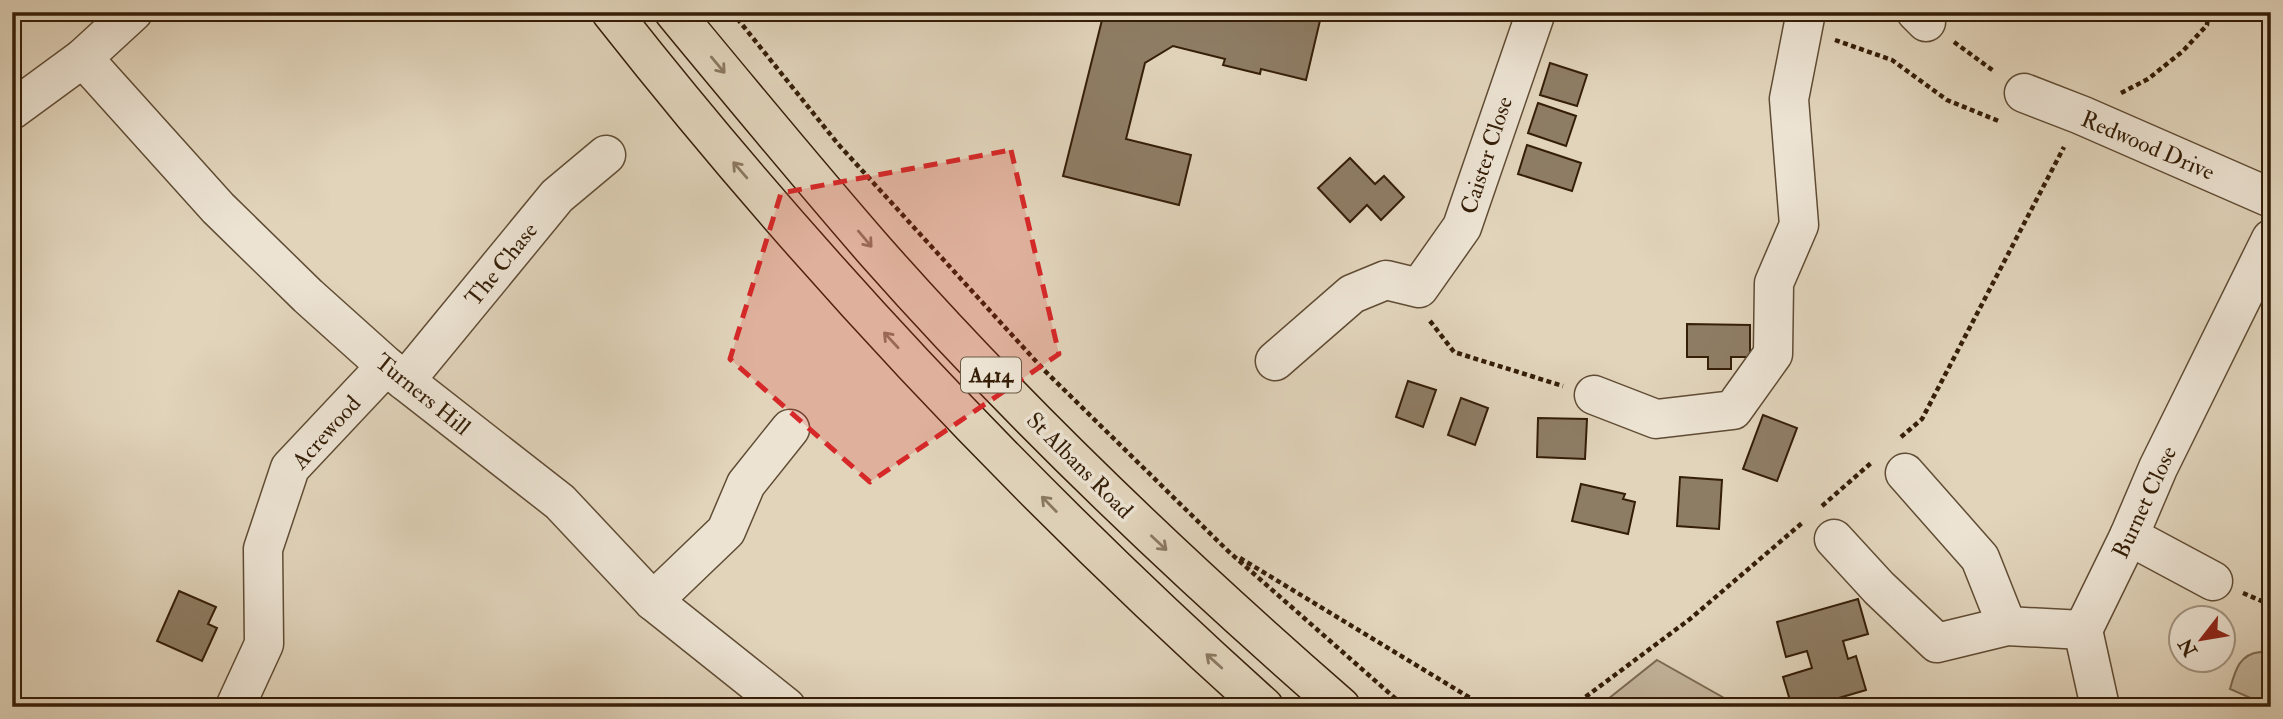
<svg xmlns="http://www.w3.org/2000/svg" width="2283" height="719" font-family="'IM FELL Double Pica',serif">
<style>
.green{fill:#c4b59c;stroke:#7c6a52;stroke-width:2}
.building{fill:#8e7d65;stroke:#351e07;stroke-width:2}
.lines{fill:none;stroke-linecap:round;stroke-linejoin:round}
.minor-casing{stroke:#604c34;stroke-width:41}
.major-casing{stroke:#351e07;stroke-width:41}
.path{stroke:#351e07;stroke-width:4.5;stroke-dasharray:5 3.5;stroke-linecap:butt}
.minor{stroke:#ece3d3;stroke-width:38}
.major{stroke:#e1d4bb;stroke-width:38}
.oneway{stroke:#8b7961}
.marked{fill:#d62828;fill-opacity:0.2;stroke:#d62828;stroke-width:5;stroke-dasharray:14 9;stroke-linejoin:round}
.labels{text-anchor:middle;stroke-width:7;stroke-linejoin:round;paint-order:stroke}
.shield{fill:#ece3d3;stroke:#6c5944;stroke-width:2}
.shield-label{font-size:21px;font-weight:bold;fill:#351e07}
.street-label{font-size:23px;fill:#351e07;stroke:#ece3d3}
</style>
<rect width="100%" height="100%" fill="#e1d4bb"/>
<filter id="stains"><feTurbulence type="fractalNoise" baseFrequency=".00286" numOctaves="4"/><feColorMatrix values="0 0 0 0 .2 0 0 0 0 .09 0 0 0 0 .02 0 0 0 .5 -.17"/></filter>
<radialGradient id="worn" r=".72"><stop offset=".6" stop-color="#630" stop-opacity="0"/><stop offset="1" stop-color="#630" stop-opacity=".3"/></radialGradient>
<!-- green -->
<g class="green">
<path d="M2260,652L2271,655V707L2230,689C2235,671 2239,654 2260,652Z"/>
<path d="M1657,660L1740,707H1598Z"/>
</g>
<!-- building -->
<g class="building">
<path d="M1104,12H1253L1266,15V12H1322L1306,80L1261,69L1260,74L1223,65L1225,59L1173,46L1145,63L1126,139L1191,155L1179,205L1063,176Z"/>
<path d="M1550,63L1587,75L1577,106L1540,95Z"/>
<path d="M1538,103L1576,116L1566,146L1528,133Z"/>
<path d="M1527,145L1581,163L1572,191L1518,174Z"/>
<path d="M1350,158L1375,184L1384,176L1404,197L1381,220L1367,205L1350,222L1318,188Z"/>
<path d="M1687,324L1750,325V357H1731V369H1708V357H1687Z"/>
<path d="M1408,381L1436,390L1423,427L1396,417Z"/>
<path d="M1461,398L1488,408L1475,445L1448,435Z"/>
<path d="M1763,415L1797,428L1777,481L1743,469Z"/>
<path d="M1538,418L1587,419L1585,459L1537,457Z"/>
<path d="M1680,477L1722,480L1719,529L1677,526Z"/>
<path d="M1581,484L1625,494L1623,499L1635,502L1628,534L1572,521Z"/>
<path d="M179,591L216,607L208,624L217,628L202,661L157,641Z"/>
<path d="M1858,599L1868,634L1843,641L1848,659L1856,656L1866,690L1808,707H1792L1783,677L1812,668L1807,651L1786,657L1777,622Z"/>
</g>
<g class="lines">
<!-- minor casing -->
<g class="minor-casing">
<g id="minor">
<path d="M1916,12L1926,22"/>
<path d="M83,58L218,208L308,296L386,366L560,502L653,601L786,707"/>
<path d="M2024,93L2081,115L2271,198"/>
<path d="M12,110L83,58L133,12"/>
<path d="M1275,361L1352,294L1386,280L1419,288L1462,227L1536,12"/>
<path d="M405,381L557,196L606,155"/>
<path d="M1594,395L1656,419L1733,410L1773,354L1774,283L1799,225L1789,99L1806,12"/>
<path d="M1905,473L1980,558L2007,626"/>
<path d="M2129,536L2213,581"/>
<path d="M1834,539L1879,588L1937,643L2007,626L2083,630L2129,536L2158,468L2271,239"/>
<path d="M653,601L726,531L746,484L790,429"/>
<path d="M2083,630L2100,707"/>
<path d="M235,707L264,644L263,549L290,468L386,366"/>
</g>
</g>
<!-- major casing -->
<g class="major-casing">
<g id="major">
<path d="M611,12C808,262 1027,494 1264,707"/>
<path d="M674,12C741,93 807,173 875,251C1019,414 1177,564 1341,707"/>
</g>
</g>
<!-- path -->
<g class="path">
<path d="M732,12L838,144L1043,369L1228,551L1405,707"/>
<path d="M1835,40L1892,60L1947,100L2001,122"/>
<path d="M1954,42L1995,72"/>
<path d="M2121,93L2148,79L2183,51L2207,25L2208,12"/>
<path d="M1430,321L1454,352L1563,386"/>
<path d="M1901,437L1922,419L2064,147"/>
<path d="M1822,506L1871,463"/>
<path d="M1240,558L1485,707"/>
<path d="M2243,593L2271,605"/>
<path d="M1572,707L1690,619L1802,523"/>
</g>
<!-- minor -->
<use href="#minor" class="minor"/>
<!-- major -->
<use href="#major" class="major"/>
</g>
<!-- one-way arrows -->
<defs><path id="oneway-shaft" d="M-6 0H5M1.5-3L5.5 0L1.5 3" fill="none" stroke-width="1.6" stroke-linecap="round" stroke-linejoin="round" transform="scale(1.75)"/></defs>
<g class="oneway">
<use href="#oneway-shaft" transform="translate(718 65) rotate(50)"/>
<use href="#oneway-shaft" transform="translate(740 170) rotate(-131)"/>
<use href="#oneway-shaft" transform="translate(865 239) rotate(50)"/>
<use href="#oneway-shaft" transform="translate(891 340) rotate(-133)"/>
<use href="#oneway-shaft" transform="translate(1049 504) rotate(-134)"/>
<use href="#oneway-shaft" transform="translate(1159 543) rotate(43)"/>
<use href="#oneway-shaft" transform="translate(1214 661) rotate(-138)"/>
</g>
<!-- marked area -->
<path class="marked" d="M1011,150L1059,354L870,482L730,359L781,193Z"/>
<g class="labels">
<!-- shield labels -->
<rect class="shield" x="961" y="357.5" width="60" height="35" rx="5"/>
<g class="shield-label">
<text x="991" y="382">A414</text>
</g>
<!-- street labels -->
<g class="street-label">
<text transform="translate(2148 145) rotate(23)" y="8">Redwood Drive</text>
<text transform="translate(1486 155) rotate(-72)" y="8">Caister Close</text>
<text transform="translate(501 264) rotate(-51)" y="8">The Chase</text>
<text transform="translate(423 394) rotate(39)" y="8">Turners Hill</text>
<text transform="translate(326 432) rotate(-48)" y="8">Acrewood</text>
<text transform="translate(1080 465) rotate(45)" y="8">St Albans Road</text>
<text transform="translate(2144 502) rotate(-65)" y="8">Burnet Close</text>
</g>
</g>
<!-- margin -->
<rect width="2283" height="719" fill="none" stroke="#e1d4bb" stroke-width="42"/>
<rect x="14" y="14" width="2255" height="691" fill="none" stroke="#351e07" stroke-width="3.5"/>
<rect x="21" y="21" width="2241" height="677" fill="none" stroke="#351e07" stroke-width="2"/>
<!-- north arrow -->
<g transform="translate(2202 639) rotate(239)"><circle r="33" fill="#ece3d3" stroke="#a39481" stroke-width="2"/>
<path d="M0-5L12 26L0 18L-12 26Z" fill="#8f2418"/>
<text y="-10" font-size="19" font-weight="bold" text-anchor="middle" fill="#351e07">N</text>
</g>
<rect width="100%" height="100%" filter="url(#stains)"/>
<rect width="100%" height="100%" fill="url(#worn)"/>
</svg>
